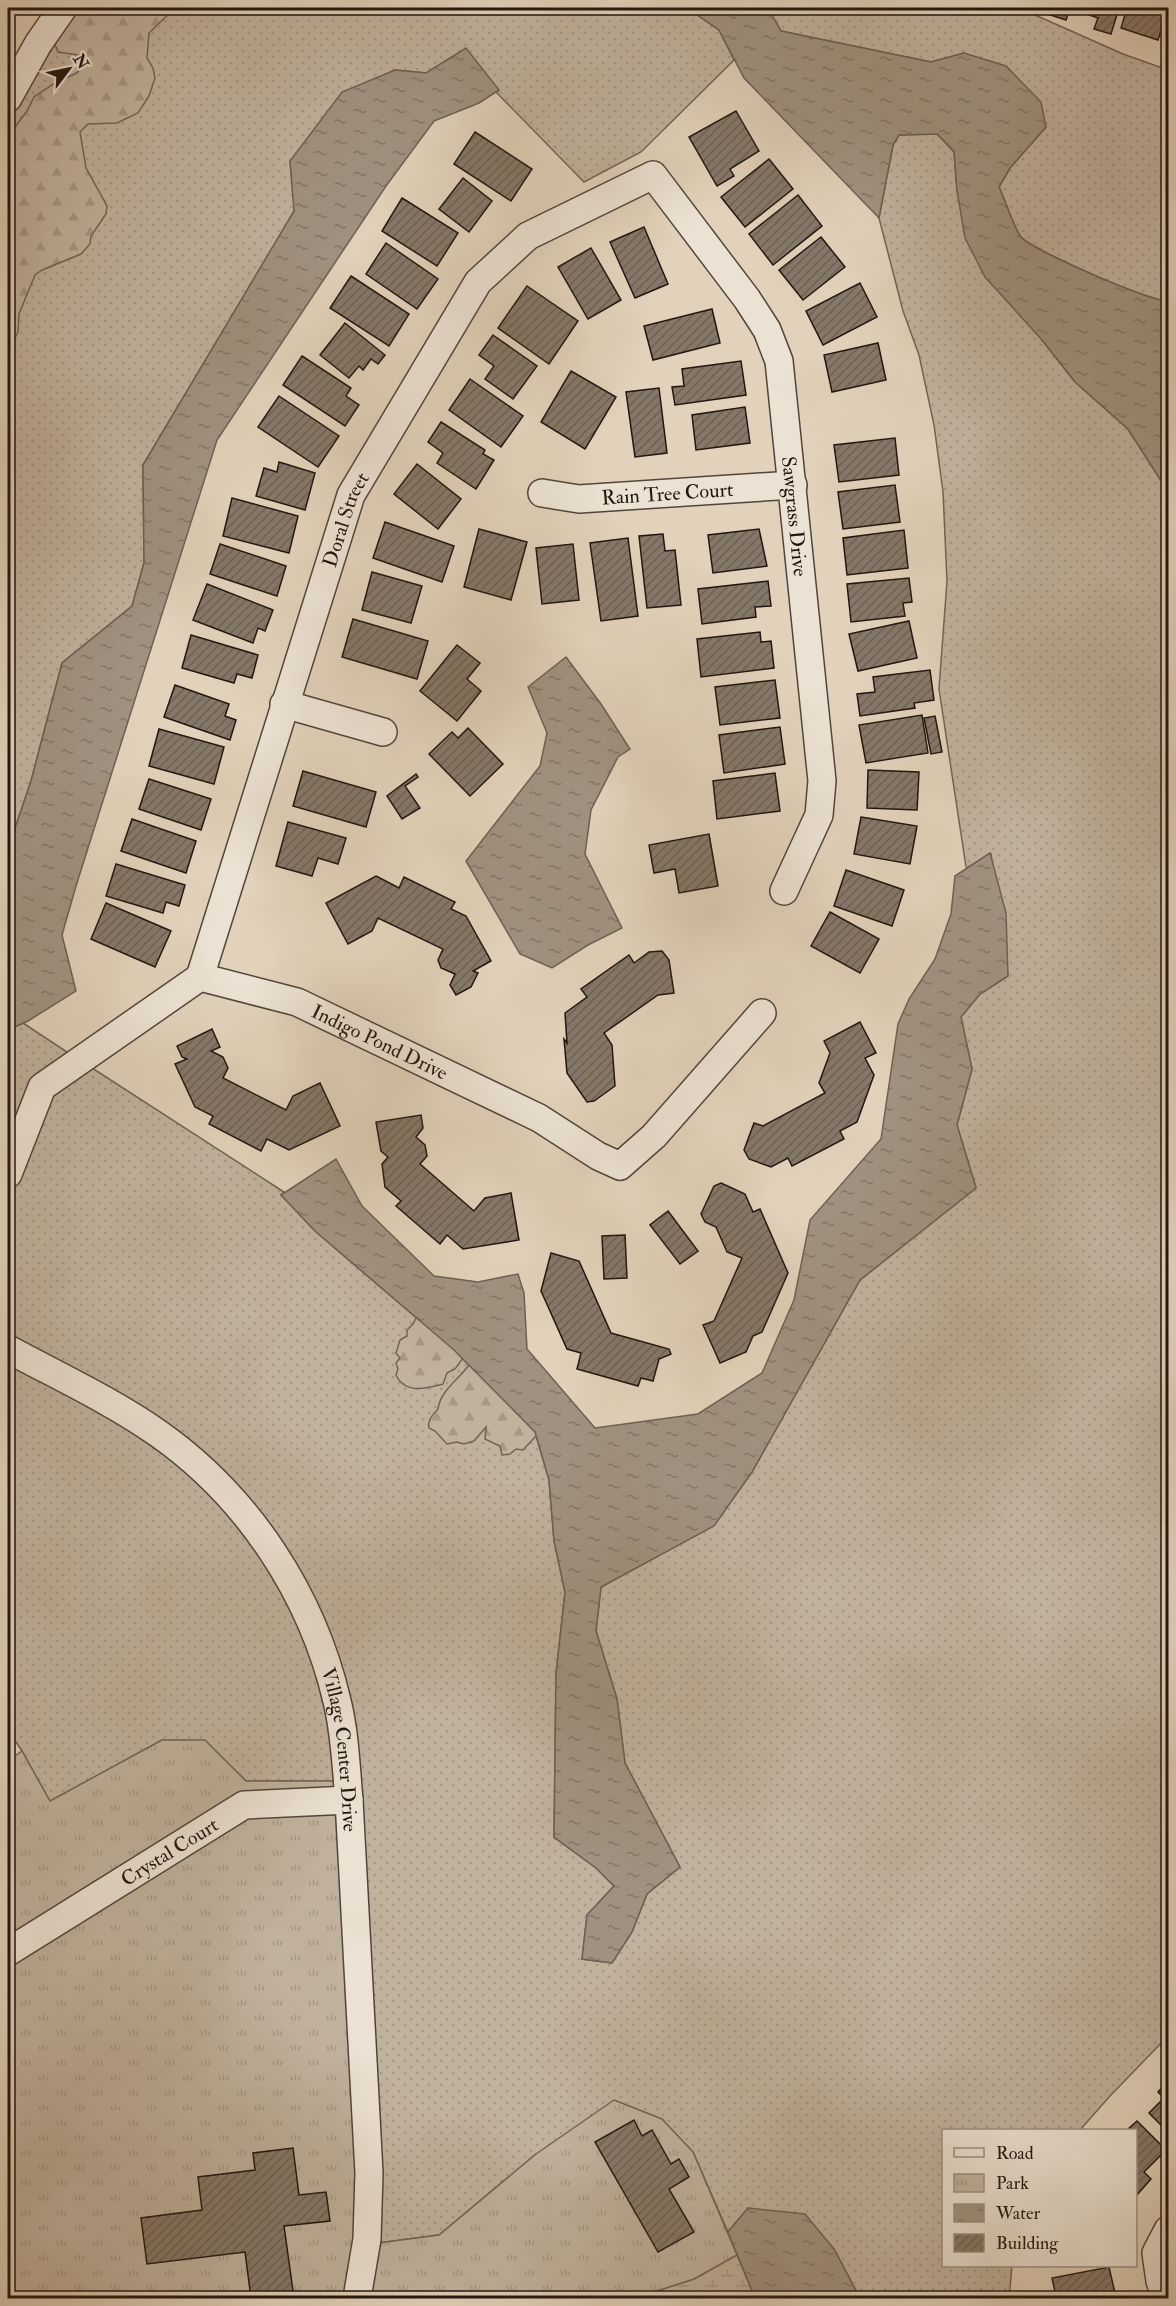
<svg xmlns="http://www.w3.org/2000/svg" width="1176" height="2306" font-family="'IM FELL Double Pica',serif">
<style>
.grass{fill:url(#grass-dots);stroke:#716457;stroke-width:1.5}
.forest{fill:url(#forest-firs);stroke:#716457;stroke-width:1.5}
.wetland{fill:url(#wetland-marsh);stroke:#716457;stroke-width:1.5}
.park{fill:url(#park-tufts);stroke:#716457;stroke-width:1.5}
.water{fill:url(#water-ripples);stroke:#6d6054;stroke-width:1.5}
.building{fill:url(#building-hatch);stroke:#211610;stroke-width:1.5}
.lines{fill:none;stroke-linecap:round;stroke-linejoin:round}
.minor-casing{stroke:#51453b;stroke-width:30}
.minor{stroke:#ece2d3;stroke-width:27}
.labels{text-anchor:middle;stroke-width:5;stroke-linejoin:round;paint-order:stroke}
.street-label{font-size:20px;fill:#211610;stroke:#ece2d3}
</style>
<defs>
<pattern id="grass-dots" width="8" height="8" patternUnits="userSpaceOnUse" patternTransform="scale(1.5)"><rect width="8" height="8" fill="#c1b29e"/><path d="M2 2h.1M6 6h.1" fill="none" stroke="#a69887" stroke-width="1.8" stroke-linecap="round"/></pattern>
<pattern id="forest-firs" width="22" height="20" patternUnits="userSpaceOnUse" patternTransform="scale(1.5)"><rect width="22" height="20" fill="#c1b29e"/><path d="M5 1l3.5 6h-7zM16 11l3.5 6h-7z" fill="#a69887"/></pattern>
<pattern id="wetland-marsh" width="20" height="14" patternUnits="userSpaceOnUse" patternTransform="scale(1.5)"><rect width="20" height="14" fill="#c1b29e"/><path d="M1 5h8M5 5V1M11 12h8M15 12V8" fill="none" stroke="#a69887"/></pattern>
<pattern id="park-tufts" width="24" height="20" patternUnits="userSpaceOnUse" patternTransform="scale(1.5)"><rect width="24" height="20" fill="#c1b29e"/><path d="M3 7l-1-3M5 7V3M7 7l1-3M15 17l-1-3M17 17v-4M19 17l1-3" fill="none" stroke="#a69887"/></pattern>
<pattern id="water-ripples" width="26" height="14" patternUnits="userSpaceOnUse" patternTransform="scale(1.5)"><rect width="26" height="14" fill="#a09281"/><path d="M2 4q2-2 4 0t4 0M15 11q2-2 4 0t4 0" fill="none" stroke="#827668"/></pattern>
<pattern id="building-hatch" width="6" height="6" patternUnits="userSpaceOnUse" patternTransform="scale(1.5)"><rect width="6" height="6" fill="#857869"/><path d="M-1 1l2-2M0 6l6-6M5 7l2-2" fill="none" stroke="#6c6155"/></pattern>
</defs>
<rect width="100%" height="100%" fill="#e2d2bb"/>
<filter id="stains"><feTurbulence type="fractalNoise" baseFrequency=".00333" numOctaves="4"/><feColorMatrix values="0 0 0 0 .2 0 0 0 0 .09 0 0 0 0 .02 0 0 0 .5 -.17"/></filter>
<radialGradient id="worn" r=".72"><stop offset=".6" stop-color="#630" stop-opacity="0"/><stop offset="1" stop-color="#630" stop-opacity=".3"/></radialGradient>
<!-- grass -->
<g class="grass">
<path d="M76,8H687L719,30L734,60L641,152L584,182L496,92L498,91L426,73L395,70L290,161L295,210L143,465L144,563L132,606L62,663L31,781L8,849V119L48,48Z"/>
<path d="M768,8H954L1033,14L1123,54L1168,70V301C1151,302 1034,251 1021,237C1015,231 1004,197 999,187L1010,168L1046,127L964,53L931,62L781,31Z"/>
<path d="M937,134L954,152L957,191L1042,340L1075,382L1128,429L1165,487L1166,532L1168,545V2036L1110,2096L1080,2130H944V2266H1012L1009,2298H860L834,2249L748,2208L728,2232L693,2152L536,2154L439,2235L378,2243L360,1799L271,1529L8,1337V1203L51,1092L89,1066L284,1192L281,1195L315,1231L454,1350L535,1432L549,1480L554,1541L565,1592L556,1674L554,1837L596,1868L614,1886L587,1915L582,1959L612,1963L632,1932L647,1894L680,1867L625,1763L617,1699L596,1631L601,1587L714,1525L752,1472L860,1280L976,1188L957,1125L972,1069L961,1017L980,994L1008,976L991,854L967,868L966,867L939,689L947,581L943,492L934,425L919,355L903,311L879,218L893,145L899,135Z"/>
<path d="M23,1023L70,1054L8,1146V1030Z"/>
<path d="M8,1362L116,1420L177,1462L233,1518L274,1575L304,1635L327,1705L336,1781H246L205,1741L162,1740L50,1802L22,1751L8,1730Z"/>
</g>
<!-- forest -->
<g class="forest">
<path d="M69,8H172V11L149,33L147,58L153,68L155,78L149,96L138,113L117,123L88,124L80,132L86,168L107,206L106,214L91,236L90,244L81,254L42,270L35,275L19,314L18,332L8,352V156L12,131L27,111L34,97L55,83L77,73L86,63L78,55L58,52L51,35Z"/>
<path d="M418,1314L463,1358L455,1369L447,1373L443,1384C428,1388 405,1395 396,1375L398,1369L396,1363L400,1358L396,1353L400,1340L407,1336V1330L413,1324Z"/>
<path d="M469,1365L540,1429L536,1436L523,1450L516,1449L510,1454L502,1455L500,1446L485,1439L486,1427L474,1441L464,1444L457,1442L447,1444L435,1431L429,1428C427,1421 433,1414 438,1409C440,1391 459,1379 469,1365Z"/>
</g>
<!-- wetland -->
<path class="wetland" d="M737,2255L755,2298H635L694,2279Z"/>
<!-- park -->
<g class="park">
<path d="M162,1740H205L246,1781H336L337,1790L245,1795L8,1940V1761L22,1751L50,1801Z"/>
<path d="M338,1811L358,2212L346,2298H8V1964L247,1816Z"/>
<path d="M614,2100L662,2119L693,2152L737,2255L694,2279L635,2298H368L378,2243L439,2235L536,2154Z"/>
</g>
<!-- water -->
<g class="water">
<path d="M687,8H768L781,31L931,62L964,53L1006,66L1041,102L1046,127L1010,168L999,187C1004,197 1015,231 1021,237C1034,251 1151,302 1168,301V545L1166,532L1165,487L1128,429L1075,382L1042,340L985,277L965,238L957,191L954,151L937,134L899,135L893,145L879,218L744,78L719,30Z"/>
<path d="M466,48L499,90L479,103L434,121L386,186L217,440L76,886L62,935L76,991L28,1021L8,1030V849L31,781L62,663L132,606L144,563L143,465L294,211L290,161L342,92L395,70L426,73Z"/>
<path d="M566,657L601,704L630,749L618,757L591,810L585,854L622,928L588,945L552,968L520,954L466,861L540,766L547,733L528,687Z"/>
<path d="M990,853L1006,913L1008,976L980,994L961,1017L972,1069L957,1125L976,1188L860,1280L752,1472L714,1526L601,1587L596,1631L617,1699L625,1763L680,1867L647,1894L632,1932L612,1963L582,1959L587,1915L614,1886L596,1868L554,1837L556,1674L565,1592L554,1541L549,1480L535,1432L454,1350L315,1231L281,1195L336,1159L362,1206L434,1276L478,1282L518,1274L524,1293L527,1349L595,1428L698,1414L762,1373L794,1300L810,1220L881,1139L898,1024L909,999L935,959L951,914L955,876Z"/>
<path d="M748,2208L805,2214L834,2249L860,2298H755L728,2232Z"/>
</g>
<!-- building -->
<g class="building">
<path d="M1029,8H1070L1066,20Z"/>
<path d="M1079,8H1119L1111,34L1094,29L1098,18L1078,11Z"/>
<path d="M1127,8H1168L1158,40L1121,28Z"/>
<path d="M736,111L759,151L730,169L734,176L717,186L689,137Z"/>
<path d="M475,132L532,169L511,201L454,164Z"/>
<path d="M769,159L793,189L745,227L721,197Z"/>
<path d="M463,178L492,201L469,232L439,209Z"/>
<path d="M798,195L822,226L773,265L749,234Z"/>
<path d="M402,198L458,233L437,266L382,231Z"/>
<path d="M644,227L668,284L635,298L610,242Z"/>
<path d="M821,237L845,267L803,300L779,270Z"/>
<path d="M386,243L438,279L417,309L366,274Z"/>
<path d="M591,248L621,300L588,319L558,267Z"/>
<path d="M351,276L409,314L389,346L330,308Z"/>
<path d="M860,283L877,317L823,345L806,311Z"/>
<path d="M527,286L578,321L549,364L498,328Z"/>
<path d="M712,309L720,343L653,360L644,326Z"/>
<path d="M345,323L385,355L378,364L371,359L363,370L359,366L349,378L320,355Z"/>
<path d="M493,335L537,366L513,399L485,379L494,366L479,355Z"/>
<path d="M878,343L886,380L832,392L824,355Z"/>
<path d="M302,356L351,388L346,396L359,405L345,426L283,385Z"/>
<path d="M741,361L746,395L675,405L672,387L684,386L682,369Z"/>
<path d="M571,371L616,397L585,449L541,422Z"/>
<path d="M470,379L523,416L501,447L449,410Z"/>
<path d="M659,388L667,453L635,457L626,392Z"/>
<path d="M279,396L339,436L318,467L258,427Z"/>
<path d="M745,407L750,443L696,450L692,415Z"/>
<path d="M441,422L485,450L483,454L494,460L476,489L437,463L443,453L428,442Z"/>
<path d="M895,438L899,475L839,482L834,445Z"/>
<path d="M279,462L315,473L305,510L256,496L264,468L277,472Z"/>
<path d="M417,464L461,499L438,529L394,494Z"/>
<path d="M895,485L900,522L843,529L838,492Z"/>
<path d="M232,498L298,516L289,553L223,536Z"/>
<path d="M385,522L454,546L442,582L373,558Z"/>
<path d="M479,529L527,542L511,600L464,587Z"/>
<path d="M759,529L767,566L713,573L708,535Z"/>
<path d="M904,530L908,568L847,575L843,538Z"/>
<path d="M663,534L665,551L675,550L681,605L647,608L639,536Z"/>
<path d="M628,538L638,616L601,621L590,543Z"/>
<path d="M220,544L286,566L277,596L210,574Z"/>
<path d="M573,544L579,600L542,604L536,548Z"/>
<path d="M372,572L422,586L411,623L362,610Z"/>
<path d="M909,578L912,602L903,603L905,616L851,622L847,584Z"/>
<path d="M768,581L771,606L755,607L756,617L702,624L698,589Z"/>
<path d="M207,584L273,610L265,631L258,628L253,643L193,620Z"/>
<path d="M353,619L428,641L417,679L342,657Z"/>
<path d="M909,621L917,658L858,671L849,634Z"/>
<path d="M760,632L761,642L771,641L774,668L701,677L697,639Z"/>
<path d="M191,635L258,655L252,678L237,674L234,683L182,668Z"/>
<path d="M457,645L480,663L467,679L481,691L457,721L420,691Z"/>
<path d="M930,670L934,700L914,703L915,708L860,716L857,694L875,692L873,677Z"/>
<path d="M775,680L780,718L720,725L715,687Z"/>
<path d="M175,685L229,704L225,716L236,720L230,740L164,717Z"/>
<path d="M922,715L928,753L866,763L859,725Z"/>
<path d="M935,716L942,752L931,754L924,718Z"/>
<path d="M780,727L785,764L724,773L719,735Z"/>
<path d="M468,728L503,764L470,796L429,754L452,732L458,738Z"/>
<path d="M159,729L224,747L214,784L149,766Z"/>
<path d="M868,770L919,772L917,810L867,808Z"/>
<path d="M303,771L376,792L366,827L293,806Z"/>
<path d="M775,773L780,811L717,819L713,781Z"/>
<path d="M416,774L418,777L405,786L420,808L402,819L387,796Z"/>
<path d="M149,779L211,799L201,830L139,809Z"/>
<path d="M861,817L917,826L910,864L854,854Z"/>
<path d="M132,819L196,841L186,873L121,851Z"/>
<path d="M288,822L346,838L338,864L318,858L312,876L276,866Z"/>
<path d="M709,834L718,886L679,893L675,869L654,873L649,845Z"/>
<path d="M116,864L185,885L179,906L166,902L163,913L106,896Z"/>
<path d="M846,870L904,890L892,926L834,906Z"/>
<path d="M376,876L399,888L404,877L455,902L451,909L466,916L491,961L473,971L478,973L471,987L456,995L450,985L455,974L441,968L438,960L443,949L378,918L372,931L348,944L326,903Z"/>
<path d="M106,903L171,931L155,967L91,939Z"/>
<path d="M830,912L879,939L860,973L811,946Z"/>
<path d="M662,951L669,960L674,993L658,995L604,1033L612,1045L615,1086L594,1101L587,1102L567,1073L564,1039L567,1043L565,1013L587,997L581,989L629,955L634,963L649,952Z"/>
<path d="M860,1022L876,1053L865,1058L874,1075L857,1122L840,1131L844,1139L792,1166L788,1158L771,1167L749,1159L744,1150L754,1123L763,1126L825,1093L819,1083L830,1053L824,1041Z"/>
<path d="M212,1029L220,1047L211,1051L223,1057L228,1068L223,1078L286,1110L293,1096L320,1083L340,1126L289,1150L267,1139L261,1151L209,1124L213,1116L195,1107L175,1064L187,1059L182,1057L177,1046Z"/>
<path d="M421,1115L423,1128L416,1137L425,1145L427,1156L420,1164L474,1211L485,1198L511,1193L519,1240L463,1249L447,1235L440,1244L396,1206L401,1201L385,1187L382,1164L388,1157L381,1151L376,1122Z"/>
<path d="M721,1183L745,1194L753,1212L760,1209L788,1273L762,1332L753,1336L746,1352L720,1363L703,1325L714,1321L742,1258L727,1252L716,1227L705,1222L701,1214L714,1186Z"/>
<path d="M668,1211L698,1251L680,1264L650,1225Z"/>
<path d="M625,1235L627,1278L604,1279L602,1236Z"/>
<path d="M551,1253L579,1261L611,1333L669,1349L671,1354L659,1359L653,1381L641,1378L638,1386L577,1369L581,1353L567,1349L541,1291Z"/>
<path d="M1168,2081V2132L1149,2113L1164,2098L1158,2092Z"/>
<path d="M634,2120L642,2136L652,2130L671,2164L679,2159L689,2177L669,2189L694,2232L658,2252L595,2142Z"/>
<path d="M1137,2121L1166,2150L1144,2172L1151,2179L1136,2196V2130H1127Z"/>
<path d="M293,2148L299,2195L326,2192L330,2221L284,2226L294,2298H251L245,2252L147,2264L141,2218L202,2210L198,2177L255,2170L253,2153Z"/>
<path d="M1109,2267L1115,2293L1091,2298H1046V2294L1055,2292L1052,2278Z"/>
</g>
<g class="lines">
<!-- minor casing -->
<g class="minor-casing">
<g id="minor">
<path d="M8,98L38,44L63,8"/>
<path id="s1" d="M542,493L579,499L793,485"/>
<path d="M284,704L383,732"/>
<path id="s2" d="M200,977L351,495L478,282L528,236L653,175L747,299L767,330L779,361L822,781L819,815L784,891"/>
<path id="s3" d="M8,1174L42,1087L200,977L297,1002L539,1118L598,1156L620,1166L654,1136L762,1013"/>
<path id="s4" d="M8,1349C58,1376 112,1401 159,1434C248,1497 312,1594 337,1701C345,1733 346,1767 349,1800L369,2173L367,2239L357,2298"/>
<path id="s5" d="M8,1952L244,1805L349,1800"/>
<path d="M1166,2298L1160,2281L1156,2253L1168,2230"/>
</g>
</g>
<!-- minor -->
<use href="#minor" class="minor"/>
</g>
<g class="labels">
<!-- street labels -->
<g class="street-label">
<text dy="7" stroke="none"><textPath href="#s1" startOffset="126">Rain Tree Court</textPath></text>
<text dy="7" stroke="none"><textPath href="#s2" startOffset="1342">Sawgrass Drive</textPath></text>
<text dy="7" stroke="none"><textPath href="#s2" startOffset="480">Doral Street</textPath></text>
<text dy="7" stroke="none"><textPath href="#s3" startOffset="478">Indigo Pond Drive</textPath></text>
<text dy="7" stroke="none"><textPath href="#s4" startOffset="550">Village Center Drive</textPath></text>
<text dy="7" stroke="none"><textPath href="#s5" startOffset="190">Crystal Court</textPath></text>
</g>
</g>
<!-- margin -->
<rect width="1176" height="2306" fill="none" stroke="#e2d2bb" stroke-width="30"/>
<rect x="9" y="9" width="1158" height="2288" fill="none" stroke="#211610" stroke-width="3"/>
<rect x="15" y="15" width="1146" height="2276" fill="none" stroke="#211610" stroke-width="1.5"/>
<!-- legend -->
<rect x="942" y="2129" width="195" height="138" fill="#ece2d3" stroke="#9b9085" stroke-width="1.5"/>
<rect x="954" y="2148" width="30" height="9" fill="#ece2d3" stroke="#9b9085" stroke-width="1.5"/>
<text x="996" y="2159" font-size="18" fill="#211610">Road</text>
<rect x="954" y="2174" width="30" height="18" fill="url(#park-tufts)" stroke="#9b9085" stroke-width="1.5"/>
<text x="996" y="2189" font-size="18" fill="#211610">Park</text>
<rect x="954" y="2204" width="30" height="18" fill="url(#water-ripples)" stroke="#9b9085" stroke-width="1.5"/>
<text x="996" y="2219" font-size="18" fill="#211610">Water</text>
<rect x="954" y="2234" width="30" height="18" fill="url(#building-hatch)" stroke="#9b9085" stroke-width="1.5"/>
<text x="996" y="2249" font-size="18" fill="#211610">Building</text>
<!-- north arrow -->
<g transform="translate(69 69) rotate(58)" stroke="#ece2d3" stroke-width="4.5" paint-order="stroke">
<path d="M0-4.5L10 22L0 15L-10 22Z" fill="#211610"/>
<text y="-9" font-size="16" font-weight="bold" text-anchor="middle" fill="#211610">N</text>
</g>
<rect width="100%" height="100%" filter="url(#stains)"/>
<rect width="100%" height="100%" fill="url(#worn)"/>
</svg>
